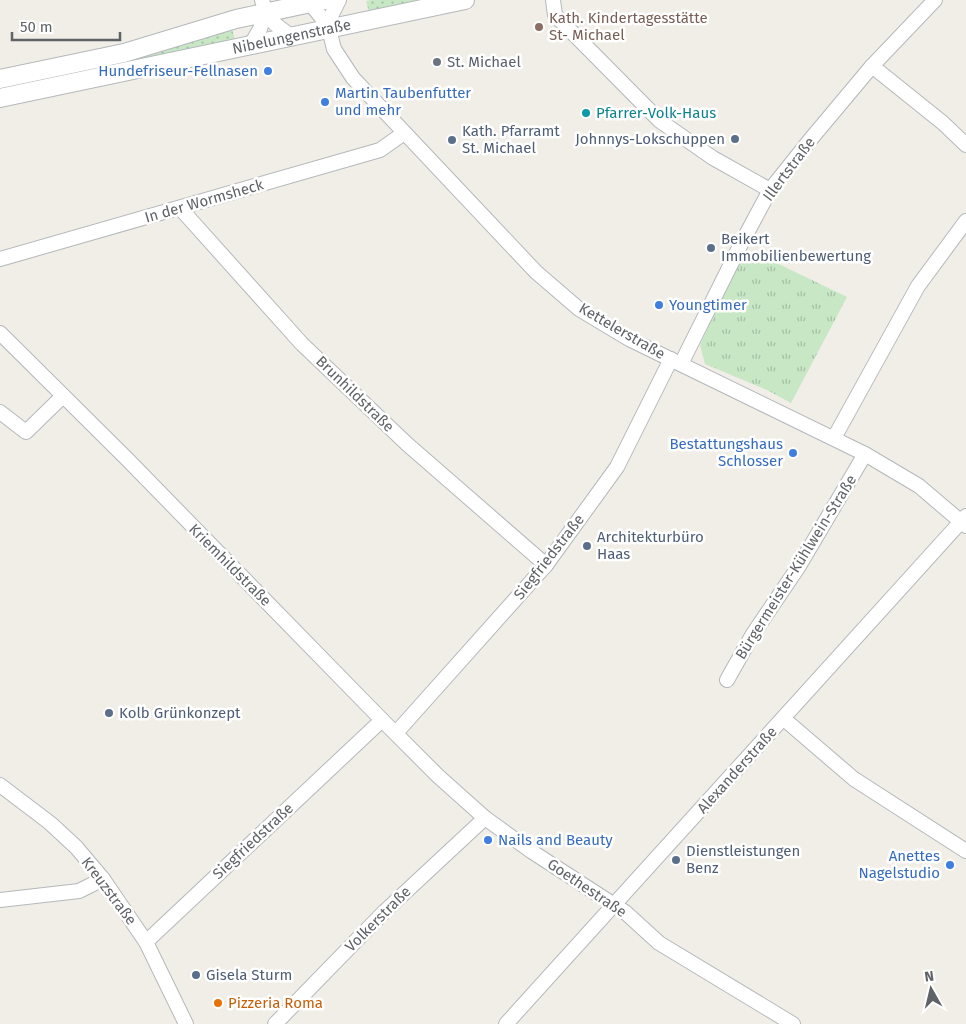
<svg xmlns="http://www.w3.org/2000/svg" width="966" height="1024" font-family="'Fira Sans',sans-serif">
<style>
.grass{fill:url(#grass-dots)}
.park{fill:url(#park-tufts)}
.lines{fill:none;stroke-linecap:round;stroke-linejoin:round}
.minor-casing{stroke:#b4b8bb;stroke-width:16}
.tertiary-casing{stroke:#b4b8bb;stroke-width:20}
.minor{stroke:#fff;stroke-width:14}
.tertiary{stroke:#fff;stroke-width:18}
.education-dot{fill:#8d6e63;stroke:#fff;stroke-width:2}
.worship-dot{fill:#6b7280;stroke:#fff;stroke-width:2}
.shop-dot{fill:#3f7fe0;stroke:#fff;stroke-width:2}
.culture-dot{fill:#0f9aa8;stroke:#fff;stroke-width:2}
.service-dot{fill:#5c6f8a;stroke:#fff;stroke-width:2}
.food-dot{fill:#e8710a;stroke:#fff;stroke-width:2}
.labels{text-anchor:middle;stroke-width:5;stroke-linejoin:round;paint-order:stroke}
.education-label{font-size:15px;fill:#785e54;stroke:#fff;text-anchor:start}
.street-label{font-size:15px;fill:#5f6367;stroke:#fff}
.worship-label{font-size:15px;fill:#5b616d;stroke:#fff;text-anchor:start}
.shop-label{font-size:15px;fill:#366cbe;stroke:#fff;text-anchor:end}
.culture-label{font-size:15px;fill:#0d838f;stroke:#fff;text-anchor:start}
.service-label{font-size:15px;fill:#4e5e75;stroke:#fff;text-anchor:start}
.food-label{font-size:15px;fill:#c56008;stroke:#fff;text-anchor:start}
</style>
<defs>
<pattern id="grass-dots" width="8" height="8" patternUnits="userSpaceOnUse" patternTransform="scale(1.25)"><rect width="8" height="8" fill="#c7e7c5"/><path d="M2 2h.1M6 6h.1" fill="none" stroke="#a5bfa4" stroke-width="1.8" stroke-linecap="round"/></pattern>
<pattern id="park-tufts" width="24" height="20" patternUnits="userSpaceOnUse" patternTransform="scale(1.25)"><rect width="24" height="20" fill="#c7e7c5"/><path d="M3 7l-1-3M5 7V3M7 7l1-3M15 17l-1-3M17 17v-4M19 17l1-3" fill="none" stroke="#a5bfa4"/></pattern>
</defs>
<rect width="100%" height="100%" fill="#f0eee7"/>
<!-- grass -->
<g class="grass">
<path d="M371,0H446L370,16L366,1Z"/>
<path d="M231,25L236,44L19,91L16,79Z"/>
</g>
<!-- park -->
<path class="park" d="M743,252L758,254L847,297L791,403L767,390L705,364L700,345Z"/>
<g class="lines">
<!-- minor casing -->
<g class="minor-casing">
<g id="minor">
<path d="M262,0C267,20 276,26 293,37"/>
<path d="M553,0L555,15L660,121L713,158L770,190"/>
<path d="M310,3L325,22L329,29L334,49L353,78L536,272L579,309L629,339L865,454L919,486L966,526"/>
<path d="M329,29L332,14L339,0"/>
<path d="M250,46L260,29L265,12"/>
<path d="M872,66L943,123L966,145"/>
<path d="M180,208L302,344L407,444L546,565"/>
<path d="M0,259L380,150L404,133"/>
<path d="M0,333L128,460L382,720L438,776L485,818L531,851L625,912L659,943L793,1024"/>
<path d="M681,364L740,246L770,190L810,140L872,66L935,0"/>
<path d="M0,412L26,432L63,396"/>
<path d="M834,438L918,286L966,221"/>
<path d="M727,680L753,634L799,566L865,454"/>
<path d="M784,719L854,779L966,851"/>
<path d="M396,733L546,565L617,467L671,359"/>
<path d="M0,785L50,823L76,847L103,879L146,942L186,1024"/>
<path d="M0,900L79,891L103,879"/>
<path d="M146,942L382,720"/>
<path d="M275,1024L384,912L485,818"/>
<path d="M506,1024L966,516"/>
</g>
</g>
<!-- tertiary casing -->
<g class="tertiary-casing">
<g id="tertiary">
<path d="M0,79L124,53L236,19L325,0"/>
<path id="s1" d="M0,98L465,0"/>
</g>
</g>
<!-- minor -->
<use href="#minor" class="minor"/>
<!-- tertiary -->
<use href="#tertiary" class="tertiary"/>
</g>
<!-- markers -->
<circle class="education-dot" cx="539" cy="27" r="5"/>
<circle class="worship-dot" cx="437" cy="62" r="5"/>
<g class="shop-dot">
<circle cx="268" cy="71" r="5"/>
<circle cx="325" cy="102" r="5"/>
<circle cx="659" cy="305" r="5"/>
<circle cx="793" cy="453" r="5"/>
<circle cx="488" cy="840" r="5"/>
<circle cx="950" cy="865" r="5"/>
</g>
<circle class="culture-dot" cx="586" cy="113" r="5"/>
<g class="service-dot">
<circle cx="735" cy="139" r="5"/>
<circle cx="452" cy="140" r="5"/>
<circle cx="711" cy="248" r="5"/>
<circle cx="587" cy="546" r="5"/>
<circle cx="109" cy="713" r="5"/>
<circle cx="676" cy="860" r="5"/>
<circle cx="196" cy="975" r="5"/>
</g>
<circle class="food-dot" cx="218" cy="1003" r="5"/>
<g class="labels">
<!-- education labels -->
<g class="education-label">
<text x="549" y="23">Kath. Kindertagesstätte<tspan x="549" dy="17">St- Michael</tspan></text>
</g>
<!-- street labels -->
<g class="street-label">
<text dy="5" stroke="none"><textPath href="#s1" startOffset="298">Nibelungenstraße</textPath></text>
<text transform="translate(789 169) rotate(-53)" y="5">Illertstraße</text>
<text transform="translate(204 201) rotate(-16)" y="5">In der Wormsheck</text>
<text transform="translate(622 331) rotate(30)" y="5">Kettelerstraße</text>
<text transform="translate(355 394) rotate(44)" y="5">Brunhildstraße</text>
<text transform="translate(549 557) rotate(-52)" y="5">Siegfriedstraße</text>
<text transform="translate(230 565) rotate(45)" y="5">Kriemhildstraße</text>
<text transform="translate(796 567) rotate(-58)" y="5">Bürgermeister-Kühlwein-Straße</text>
<text transform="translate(737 770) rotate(-48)" y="5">Alexanderstraße</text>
<text transform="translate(253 841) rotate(-43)" y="5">Siegfriedstraße</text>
<text transform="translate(587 888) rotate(34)" y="5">Goethestraße</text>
<text transform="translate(109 891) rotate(53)" y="5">Kreuzstraße</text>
<text transform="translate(378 919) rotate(-45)" y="5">Volkerstraße</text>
</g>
<!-- worship labels -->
<g class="worship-label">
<text x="447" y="67">St. Michael</text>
</g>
<!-- shop labels -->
<g class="shop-label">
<text x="258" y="76">Hundefriseur-Fellnasen</text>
<text x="335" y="98" text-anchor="start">Martin Taubenfutter<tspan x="335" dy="17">und mehr</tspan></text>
<text x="669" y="310" text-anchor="start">Youngtimer</text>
<text x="783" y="449">Bestattungshaus<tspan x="783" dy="17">Schlosser</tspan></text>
<text x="498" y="845" text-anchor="start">Nails and Beauty</text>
<text x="940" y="861">Anettes<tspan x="940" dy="17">Nagelstudio</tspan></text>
</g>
<!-- culture labels -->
<g class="culture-label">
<text x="596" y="118">Pfarrer-Volk-Haus</text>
</g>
<!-- service labels -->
<g class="service-label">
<text x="462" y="136">Kath. Pfarramt<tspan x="462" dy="17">St. Michael</tspan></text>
<text x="725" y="144" text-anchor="end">Johnnys-Lokschuppen</text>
<text x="721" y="244">Beikert<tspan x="721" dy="17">Immobilienbewertung</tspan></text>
<text x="597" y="542">Architekturbüro<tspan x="597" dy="17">Haas</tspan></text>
<text x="119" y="718">Kolb Grünkonzept</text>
<text x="686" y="856">Dienstleistungen<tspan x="686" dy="17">Benz</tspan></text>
<text x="206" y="980">Gisela Sturm</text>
</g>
<!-- food labels -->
<g class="food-label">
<text x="228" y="1008">Pizzeria Roma</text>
</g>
</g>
<!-- north arrow -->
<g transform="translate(931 989) rotate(352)" stroke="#ffffff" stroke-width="4" paint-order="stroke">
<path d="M0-4L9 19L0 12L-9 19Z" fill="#5f6367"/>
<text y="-8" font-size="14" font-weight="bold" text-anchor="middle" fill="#5f6367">N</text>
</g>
<!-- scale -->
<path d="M12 32v8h108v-8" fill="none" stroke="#5f6367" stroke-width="2.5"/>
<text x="20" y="32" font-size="15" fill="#5f6367" stroke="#ffffff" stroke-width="4" paint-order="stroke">50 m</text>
</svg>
